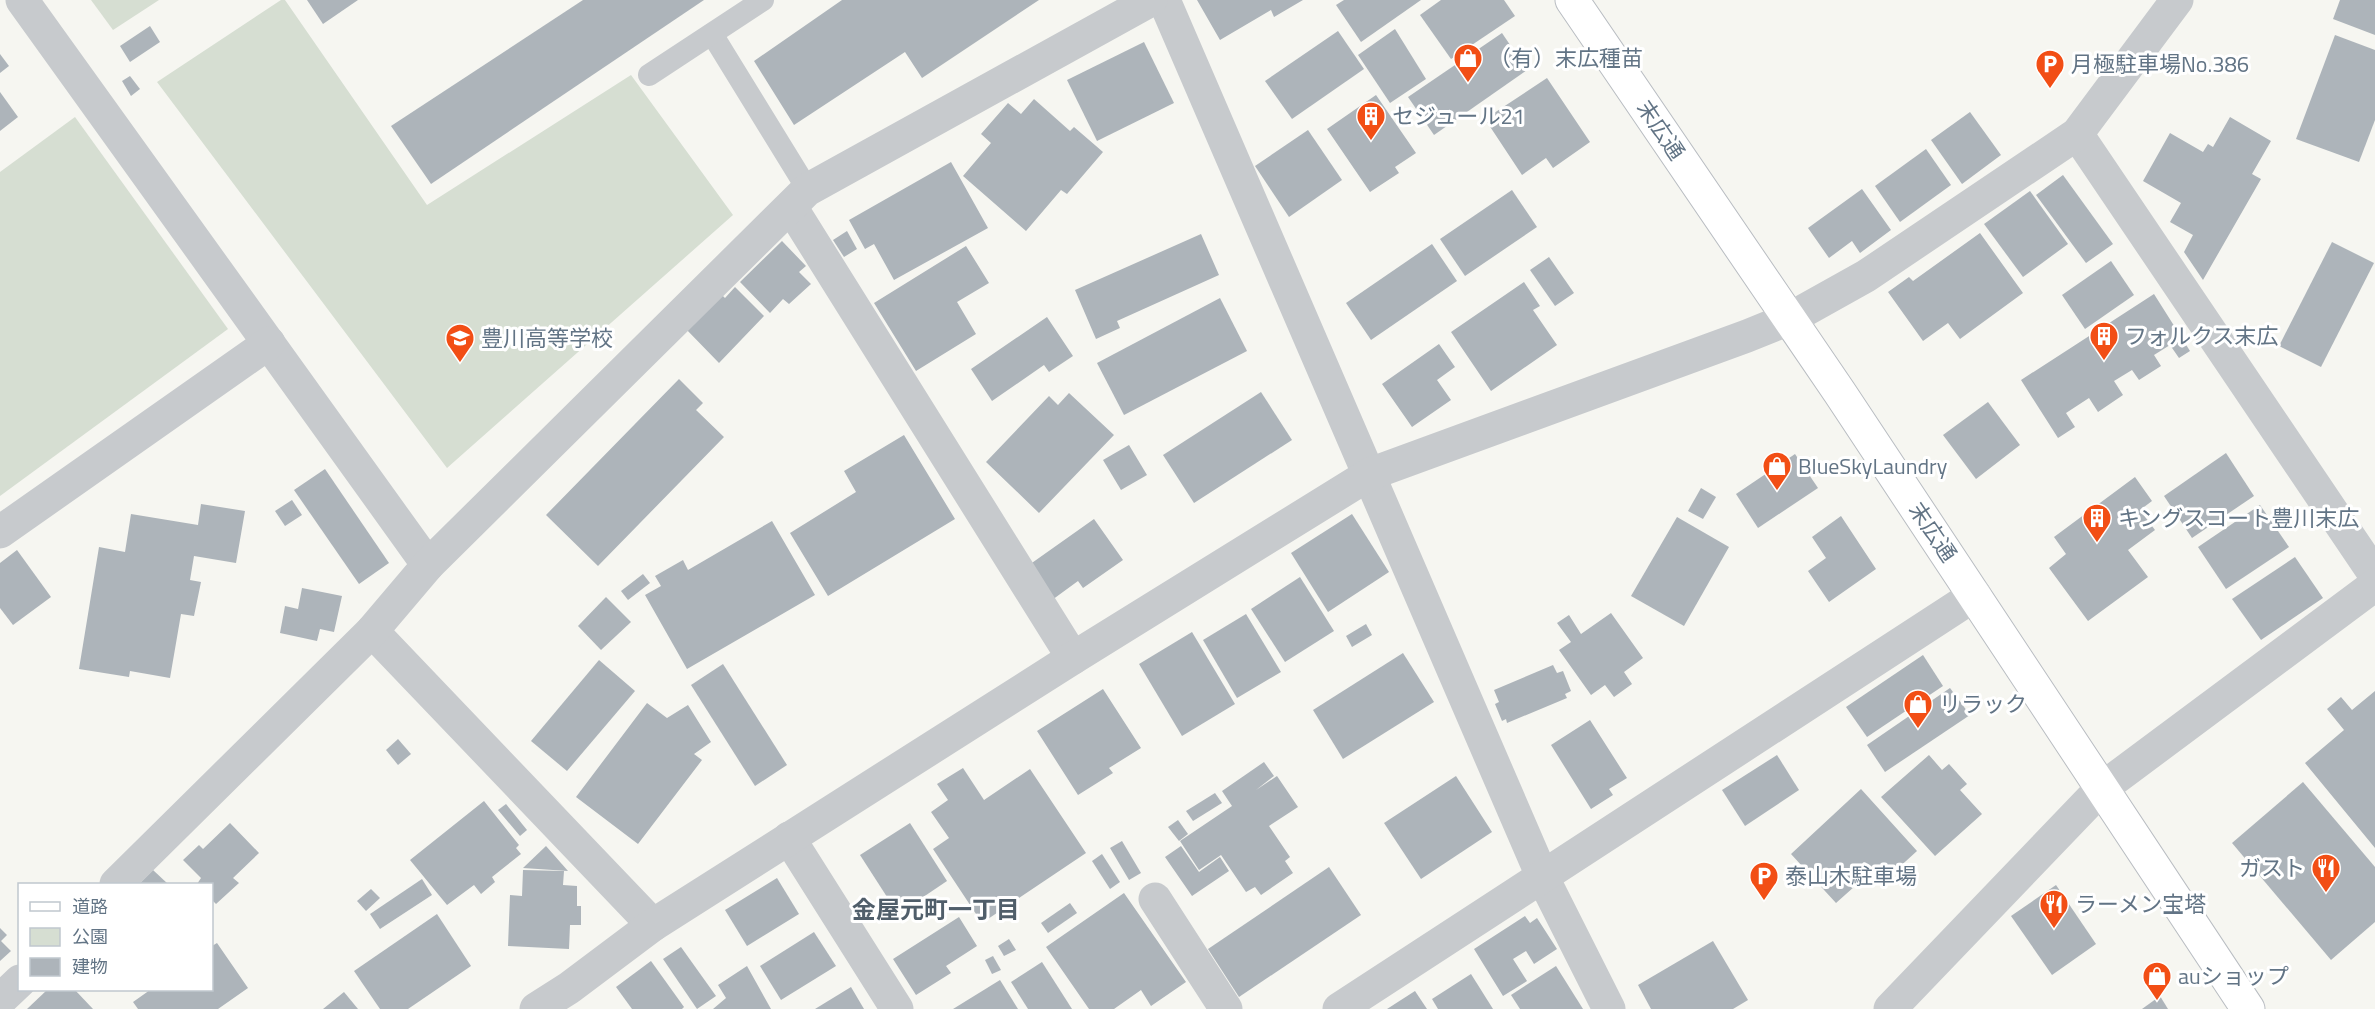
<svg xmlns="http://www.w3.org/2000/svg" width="2375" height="1009" font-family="'Titillium Web','Noto Sans JP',sans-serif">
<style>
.green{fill:#d6ded2}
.building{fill:#adb4ba}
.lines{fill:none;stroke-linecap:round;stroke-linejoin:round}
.secondary-casing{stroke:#b9bdc2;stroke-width:35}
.lane{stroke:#c7cacd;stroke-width:22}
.street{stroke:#c7cacd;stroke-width:33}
.secondary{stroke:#fff;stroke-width:33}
.labels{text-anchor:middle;stroke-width:6;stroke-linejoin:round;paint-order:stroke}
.poi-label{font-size:22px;fill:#627485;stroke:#fff;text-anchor:start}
.street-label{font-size:22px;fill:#627485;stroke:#fff}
.neighbourhood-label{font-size:24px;font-weight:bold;fill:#505e6a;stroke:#fff}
</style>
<rect width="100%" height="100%" fill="#f6f6f1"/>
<!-- green -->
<g class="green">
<path d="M91,0H159L113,30Z"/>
<path d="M281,0H285L427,205L631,75L733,215L447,468L157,82Z"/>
<path d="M75,117L228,329L0,496V172Z"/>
</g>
<!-- building -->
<g class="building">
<path d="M307,0H358L323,24Z"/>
<path d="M583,0H704L431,184L391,126Z"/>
<path d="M842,0H1039L922,78L905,52L794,125L754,61Z"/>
<path d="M1197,0H1303L1274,17L1271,10L1220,40Z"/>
<path d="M1344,0H1421L1361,42L1336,5Z"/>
<path d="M1441,0H1504L1515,16L1451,59L1420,15Z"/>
<path d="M2340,0H2375V35L2333,19Z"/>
<path d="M150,26L160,42L130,62L120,46Z"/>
<path d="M1395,29L1426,79L1390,103L1358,55Z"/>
<path d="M1338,31L1364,69L1292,119L1265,81Z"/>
<path d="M1502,33L1527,70L1434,135L1408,97Z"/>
<path d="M2335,35L2375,50V120L2359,162L2296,139Z"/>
<path d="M1144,42L1174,103L1097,141L1067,80Z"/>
<path d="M0,54L9,66L0,73Z"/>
<path d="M130,76L140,89L131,96L122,81Z"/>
<path d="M1547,78L1590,142L1553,168L1546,158L1522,175L1485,119Z"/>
<path d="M0,92L18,117L0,131Z"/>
<path d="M1376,95L1416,153L1395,167L1399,173L1370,192L1327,129Z"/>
<path d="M1034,99L1070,131L1074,127L1103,152L1067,194L1061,190L1026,231L963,176L991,143L981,134L1008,103L1021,114Z"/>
<path d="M1970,112L2001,155L1962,184L1931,140Z"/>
<path d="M2230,117L2271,141L2252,174L2261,179L2203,280L2184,252L2193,235L2170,222L2181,203L2143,181L2170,133L2203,152L2208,144L2213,147Z"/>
<path d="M1308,130L1342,180L1289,217L1255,166Z"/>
<path d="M1926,149L1951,185L1900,222L1875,186Z"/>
<path d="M951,162L988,228L894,280L874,244L865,249L849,220Z"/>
<path d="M2063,175L2113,244L2086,263L2036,195Z"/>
<path d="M1862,189L1891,230L1860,253L1852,241L1829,258L1808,228Z"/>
<path d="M1512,190L1537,227L1465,276L1440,239Z"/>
<path d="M2030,191L2068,244L2023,277L1984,224Z"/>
<path d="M847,231L857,249L844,257L833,240Z"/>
<path d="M1980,233L2023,293L1960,339L1948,323L1923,341L1888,292L1909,277L1913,281Z"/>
<path d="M1201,234L1219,275L1117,321L1120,328L1096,339L1075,290Z"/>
<path d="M782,241L806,266L799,272L811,284L789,304L783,299L770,313L740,282Z"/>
<path d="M2332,242L2374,263L2321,367L2279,346Z"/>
<path d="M1432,244L1457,281L1371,340L1346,303Z"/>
<path d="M966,246L989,283L957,302L976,334L916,371L874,303Z"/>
<path d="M1549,257L1574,293L1555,306L1530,270Z"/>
<path d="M2111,261L2134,295L2085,329L2062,295Z"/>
<path d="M1524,282L1540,306L1533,310L1557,345L1491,391L1451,332Z"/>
<path d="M735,287L764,316L719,363L685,328L720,293L725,298Z"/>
<path d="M2154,294L2190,351L2179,358L2170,345L2154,355L2161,366L2139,380L2132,370L2114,381L2123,395L2098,412L2089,398L2066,413L2075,427L2058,438L2021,380Z"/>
<path d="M1220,298L1247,351L1124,415L1097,363Z"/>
<path d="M1047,317L1073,356L1049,372L1044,365L992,401L971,369Z"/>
<path d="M1439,344L1455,367L1437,380L1451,400L1412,427L1382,384Z"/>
<path d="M679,379L703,403L696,410L724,437L598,566L546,515Z"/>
<path d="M1261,392L1292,440L1194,503L1163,455Z"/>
<path d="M1069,393L1114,435L1039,513L986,462L1049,396L1058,405Z"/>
<path d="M1988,402L2020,445L1976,479L1943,435Z"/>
<path d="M904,435L955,519L828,596L790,533L856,492L844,471Z"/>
<path d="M1129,445L1147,475L1121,490L1103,460Z"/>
<path d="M2226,453L2254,496L2192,538L2164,496Z"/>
<path d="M1795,454L1818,488L1758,528L1736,494Z"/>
<path d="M325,469L389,563L359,584L294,490Z"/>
<path d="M2135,477L2152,501L2140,510L2155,530L2128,550L2148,577L2088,621L2049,568L2066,554L2054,537Z"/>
<path d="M1701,488L1716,497L1703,519L1688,511Z"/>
<path d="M292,500L302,515L285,526L275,511Z"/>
<path d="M201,504L245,511L236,563L194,556L190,580L201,582L194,616L181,614L170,678L130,671L129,677L79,669L99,547L125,552L131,514L198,525Z"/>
<path d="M2260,505L2289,547L2226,589L2198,547Z"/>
<path d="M1352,514L1389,572L1328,612L1291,553Z"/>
<path d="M1841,516L1876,569L1829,602L1808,571L1826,558L1812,537Z"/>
<path d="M1677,517L1729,547L1684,626L1631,596Z"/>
<path d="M1094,519L1123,560L1083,588L1078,581L1052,600L1029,565Z"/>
<path d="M772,521L815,595L687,669L645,595L661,586L655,576L683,560L688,570Z"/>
<path d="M17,550L51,597L13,625L0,608V563Z"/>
<path d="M2295,557L2323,598L2261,640L2232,599Z"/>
<path d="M643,574L650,583L628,600L621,591Z"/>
<path d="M1300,577L1334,631L1285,662L1251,609Z"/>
<path d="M302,588L342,596L334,632L320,629L317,641L280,633L285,606L298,609Z"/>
<path d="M606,597L631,622L601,650L578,626Z"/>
<path d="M1611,613L1643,658L1624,672L1632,684L1614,697L1605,685L1591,695L1559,650L1571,642L1557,623L1569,615L1581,634Z"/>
<path d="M1246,614L1281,672L1237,698L1203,640Z"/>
<path d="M1366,624L1372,635L1352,647L1346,636Z"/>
<path d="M1192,632L1235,704L1182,736L1139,664Z"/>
<path d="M1403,653L1434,702L1343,759L1313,710Z"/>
<path d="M1923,655L1943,686L1867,737L1846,707Z"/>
<path d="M599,660L635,691L567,771L531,741Z"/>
<path d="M723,664L787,765L755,786L691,685Z"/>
<path d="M1553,665L1557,673L1563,671L1571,691L1565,694L1567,698L1507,723L1506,719L1502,721L1495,704L1499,702L1494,690Z"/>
<path d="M1950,688L1970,715L1885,772L1867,745Z"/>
<path d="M1103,689L1141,748L1109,768L1113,773L1078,795L1037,731Z"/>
<path d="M2375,691V848L2305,763L2344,730L2327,709L2341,697L2352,710Z"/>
<path d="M647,703L667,718L688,705L711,742L694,754L702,760L638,844L576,797Z"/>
<path d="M1590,720L1627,778L1609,789L1613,795L1591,809L1551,745Z"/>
<path d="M398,739L411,754L398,765L386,750Z"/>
<path d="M1777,755L1799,790L1745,826L1722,790Z"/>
<path d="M1929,755L1942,770L1949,764L1967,784L1960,790L1982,814L1935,856L1881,797Z"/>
<path d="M1264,762L1274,776L1256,790L1277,776L1298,807L1269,826L1290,857L1285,861L1293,873L1261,895L1255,887L1246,892L1221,855L1199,870L1180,841L1232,806L1222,791Z"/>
<path d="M963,768L984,800L1030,769L1086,853L982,923L933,849L949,838L931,812L948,800L937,784Z"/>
<path d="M1456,776L1492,832L1421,879L1384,823Z"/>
<path d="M2303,782L2375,867V922L2331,960L2232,843Z"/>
<path d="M1861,789L1917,851L1884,881L1873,870L1836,903L1791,854Z"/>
<path d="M1215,793L1222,803L1193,821L1186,811Z"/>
<path d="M484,801L519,845L516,848L521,854L492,877L495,882L481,894L474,885L447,905L410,860Z"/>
<path d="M506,804L527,830L520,836L498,810Z"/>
<path d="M1178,820L1188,834L1179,841L1168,827Z"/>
<path d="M230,823L259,853L233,878L239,883L216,904L212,900V884H197L201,878L183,860L199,845L203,849Z"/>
<path d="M910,823L947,881L898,914L860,855Z"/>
<path d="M1122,841L1141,873L1129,880L1110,848Z"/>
<path d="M546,846L568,871L523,868Z"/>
<path d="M1181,846L1199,872L1220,857L1229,871L1192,896L1165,857Z"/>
<path d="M1102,854L1120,882L1110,889L1092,861Z"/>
<path d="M1329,867L1361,915L1239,997L1208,949Z"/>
<path d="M153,870L168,884H139Z"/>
<path d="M523,870L564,871L563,885L577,886V906H581V925H570L569,949L508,946L510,895L522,896Z"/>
<path d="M777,878L799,914L747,946L725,910Z"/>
<path d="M422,879L432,895L380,929L370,914Z"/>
<path d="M2056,885L2096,944L2052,975L2011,916Z"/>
<path d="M371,889L380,898L366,911L357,901Z"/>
<path d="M1124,893L1186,982L1151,1006L1141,990L1114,1009H1089L1046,947Z"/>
<path d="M1070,903L1077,913L1048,933L1041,923Z"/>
<path d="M437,914L471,966L408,1009H380L354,971Z"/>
<path d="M1525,916L1530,923L1537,918L1557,949L1534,964L1526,951L1513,959L1527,981L1503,996L1474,949Z"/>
<path d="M959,917L977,946L946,966L951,973L916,995L893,959Z"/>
<path d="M0,928L7,935L1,941L11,951L0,961Z"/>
<path d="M814,932L836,966L781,1000L760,966Z"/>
<path d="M1009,939L1016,950L1004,956L998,946Z"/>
<path d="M1713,941L1748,1000L1733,1009H1651L1638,985Z"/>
<path d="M217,943L248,988L218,1009H138L133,1002L150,990H212V946Z"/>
<path d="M681,947L716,996L697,1009L663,959Z"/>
<path d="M993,956L1001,970L992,974L985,960Z"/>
<path d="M651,961L684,1007L682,1009H632L616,987Z"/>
<path d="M1042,962L1072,1009H1028L1011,982Z"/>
<path d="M747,966L771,1009H713L726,998L718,985Z"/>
<path d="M1556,966L1583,1009H1520L1511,995Z"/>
<path d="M1471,974L1493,1009H1438L1432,999Z"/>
<path d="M1000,980L1018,1009H953Z"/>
<path d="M851,987L864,1009H815Z"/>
<path d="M47,990H75L93,1009H27Z"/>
<path d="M1415,991L1427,1009H1387Z"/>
<path d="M344,992L358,1009H323Z"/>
<path d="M2160,996L2168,1009H2142Z"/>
</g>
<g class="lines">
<!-- secondary casing -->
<g class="secondary-casing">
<path id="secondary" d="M1572,0L1840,393L2248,1009"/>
</g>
<!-- lane -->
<g class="lane">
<path d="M712,34L808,190"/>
<path d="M649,75L763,0"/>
</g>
<!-- street -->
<g class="street">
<path d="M22,0L428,565"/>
<path d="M1164,0L1542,876L1609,1009"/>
<path d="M2077,134L2375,575"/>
<path d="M791,207L1073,658"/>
<path d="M0,532L269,343"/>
<path d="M372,631L653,925"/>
<path d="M789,838L897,1009"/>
<path d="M116,884L372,631L428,565L807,190L1151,0"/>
<path d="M1155,899L1226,1009"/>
<path d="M0,1000L20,981"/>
<path d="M536,1009L569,988L653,925L1073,658L1370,474L1747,336L1789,319L1866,276L2077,134L2177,0"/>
<path d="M1339,1009L1975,595"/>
<path d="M1890,1009L2101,789L2375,585"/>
</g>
<!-- secondary -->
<use href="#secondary" class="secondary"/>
</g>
<!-- icons -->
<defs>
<g id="shop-pin" transform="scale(1.5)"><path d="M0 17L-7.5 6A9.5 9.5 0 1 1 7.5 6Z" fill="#f24e15" stroke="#fff"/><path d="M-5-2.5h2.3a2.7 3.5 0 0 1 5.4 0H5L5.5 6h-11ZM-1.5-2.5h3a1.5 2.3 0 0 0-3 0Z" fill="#fff"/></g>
<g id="parking-pin" transform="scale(1.5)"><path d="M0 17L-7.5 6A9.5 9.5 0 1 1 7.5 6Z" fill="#f24e15" stroke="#fff"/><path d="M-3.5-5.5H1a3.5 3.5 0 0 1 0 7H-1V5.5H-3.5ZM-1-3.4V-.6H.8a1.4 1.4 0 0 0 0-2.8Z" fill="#fff"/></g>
<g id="building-pin" transform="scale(1.5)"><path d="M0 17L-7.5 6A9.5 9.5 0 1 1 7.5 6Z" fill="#f24e15" stroke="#fff"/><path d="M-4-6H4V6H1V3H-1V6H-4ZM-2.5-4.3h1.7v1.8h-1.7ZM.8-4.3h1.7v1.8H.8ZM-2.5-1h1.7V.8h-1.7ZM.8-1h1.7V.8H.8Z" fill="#fff"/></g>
<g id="school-pin" transform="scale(1.5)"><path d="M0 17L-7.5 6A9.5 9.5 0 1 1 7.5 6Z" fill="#f24e15" stroke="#fff"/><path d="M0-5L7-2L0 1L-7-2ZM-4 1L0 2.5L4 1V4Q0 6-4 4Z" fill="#fff"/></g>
<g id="restaurant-pin" transform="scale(1.5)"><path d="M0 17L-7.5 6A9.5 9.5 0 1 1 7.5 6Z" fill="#f24e15" stroke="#fff"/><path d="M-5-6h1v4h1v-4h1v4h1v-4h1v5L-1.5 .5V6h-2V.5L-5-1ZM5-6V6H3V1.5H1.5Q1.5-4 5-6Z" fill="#fff"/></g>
</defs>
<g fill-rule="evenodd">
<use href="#shop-pin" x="1468" y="58"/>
<use href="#parking-pin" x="2050" y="64"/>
<use href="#building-pin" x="1371" y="116"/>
<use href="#building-pin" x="2104" y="336"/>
<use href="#school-pin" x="460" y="338"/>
<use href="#shop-pin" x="1777" y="466"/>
<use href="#building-pin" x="2097" y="518"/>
<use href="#shop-pin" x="1918" y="704"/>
<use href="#restaurant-pin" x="2326" y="868"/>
<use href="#parking-pin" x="1764" y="876"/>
<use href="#restaurant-pin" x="2054" y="904"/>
<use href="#shop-pin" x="2157" y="976"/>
</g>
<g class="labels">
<!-- poi labels -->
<g class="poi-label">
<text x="1489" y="66">（有）末広種苗</text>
<text x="2071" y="72">月極駐車場No.386</text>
<text x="1392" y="124">セジュール21</text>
<text x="2125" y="344">フォルクス末広</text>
<text x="481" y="346">豊川高等学校</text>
<text x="1798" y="474">BlueSkyLaundry</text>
<text x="2118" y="526">キングスコート豊川末広</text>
<text x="1939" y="712">リラック</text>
<text x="2305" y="876" text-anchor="end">ガスト</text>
<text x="1785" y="884">泰山木駐車場</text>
<text x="2075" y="912">ラーメン宝塔</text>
<text x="2178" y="984">auショップ</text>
</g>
<!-- street labels -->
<g class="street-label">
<text transform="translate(1661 130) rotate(56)" y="8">末広通</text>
<text transform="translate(1933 532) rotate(56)" y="8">末広通</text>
</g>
<!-- neighbourhood labels -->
<g class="neighbourhood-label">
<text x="936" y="918">金屋元町一丁目</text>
</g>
</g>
<!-- legend -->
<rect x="18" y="883" width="195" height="108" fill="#ffffff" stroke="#c0c7ce" stroke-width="1.5"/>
<rect x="30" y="902" width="30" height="9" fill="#ffffff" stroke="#c0c7ce" stroke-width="1.5"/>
<text x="72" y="913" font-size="18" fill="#627485">道路</text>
<rect x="30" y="928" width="30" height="18" fill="#d6ded2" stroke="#c0c7ce" stroke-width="1.5"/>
<text x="72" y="943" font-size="18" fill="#627485">公園</text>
<rect x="30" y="958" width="30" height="18" fill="#adb4ba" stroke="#c0c7ce" stroke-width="1.5"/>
<text x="72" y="973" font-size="18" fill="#627485">建物</text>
</svg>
